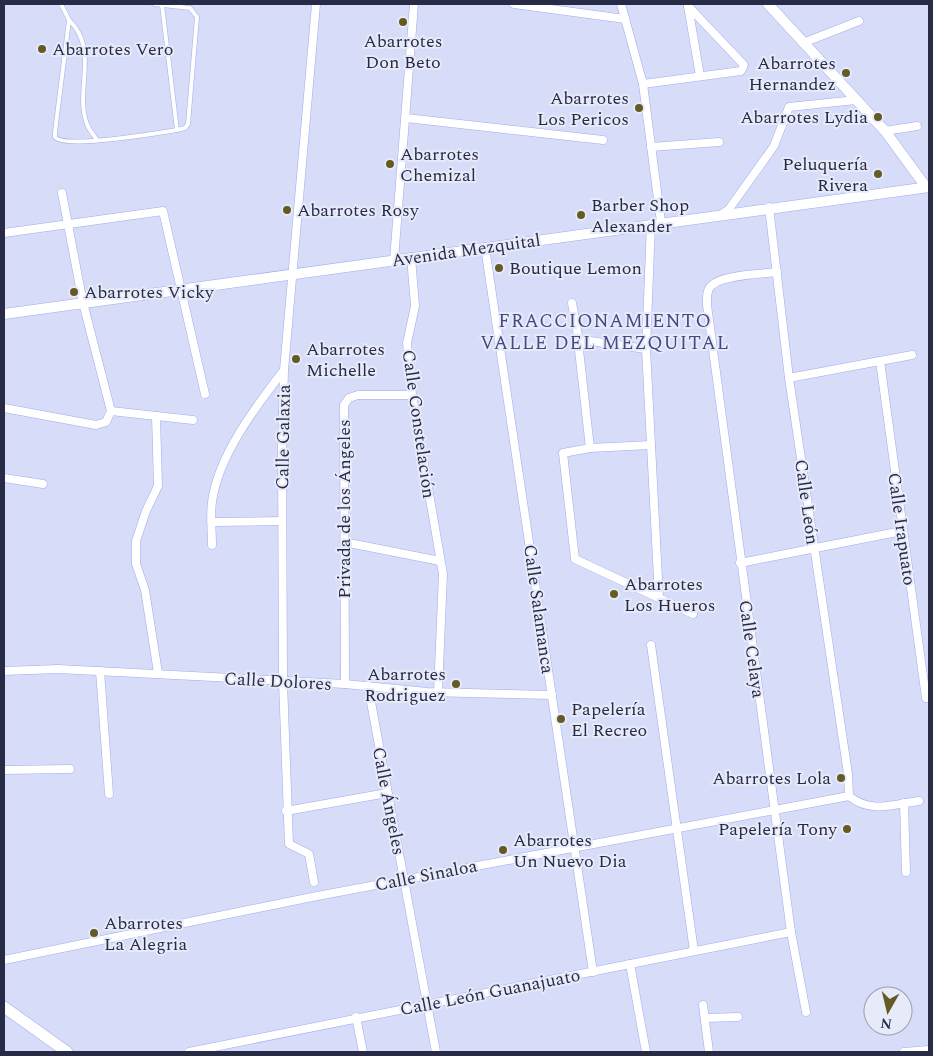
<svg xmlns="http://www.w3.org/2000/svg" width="933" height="1056" font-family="Spectral,serif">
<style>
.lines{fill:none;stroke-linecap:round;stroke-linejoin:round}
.service-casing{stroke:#a2abee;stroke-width:5}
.minor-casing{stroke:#a2abee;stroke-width:9}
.tertiary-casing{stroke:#a2abee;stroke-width:11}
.secondary-casing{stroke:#a2abee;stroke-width:12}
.service{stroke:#fff;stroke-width:4}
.minor{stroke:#fff;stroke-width:8}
.tertiary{stroke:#fff;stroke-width:10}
.secondary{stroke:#fff;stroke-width:11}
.poi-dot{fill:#645a26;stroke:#e7eaf8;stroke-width:2}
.labels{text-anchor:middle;stroke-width:4;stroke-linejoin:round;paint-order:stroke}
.poi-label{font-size:18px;fill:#282b46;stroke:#e7eaf8;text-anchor:start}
.street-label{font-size:18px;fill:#282b46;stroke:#e7eaf8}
.neighbourhood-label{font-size:19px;letter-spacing:1px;fill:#444984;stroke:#e7eaf8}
</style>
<rect width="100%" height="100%" fill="#d7dcf8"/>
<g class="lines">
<!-- service casing -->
<g class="service-casing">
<g id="service">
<path d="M61,4L69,20L55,132V137C63,149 159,133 177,130L185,128L188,124L197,17L190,8L154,4"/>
<path d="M162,5L177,130"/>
<path d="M69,20C100,50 74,90 87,124C89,130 94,135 97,140"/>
</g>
</g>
<!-- minor casing -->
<g class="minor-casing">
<g id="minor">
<path d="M514,4L625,19"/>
<path d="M621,4L643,84L661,222"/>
<path d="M688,6L700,76"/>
<path d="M803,43L859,21"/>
<path d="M643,84L741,71L744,65L688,6"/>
<path d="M406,118L603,140"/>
<path d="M885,131L917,126"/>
<path d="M651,147L719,142"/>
<path d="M769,207L789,378L848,774L849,796"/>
<path d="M722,214L729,209L774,146L789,107L856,100"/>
<path d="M651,224L646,349L659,598"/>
<path d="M4,233L163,211L205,394"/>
<path d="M485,247L593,972"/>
<path d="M411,257L415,306L407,343L412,395L443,574L438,692"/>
<path d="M394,260L414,4"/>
<path d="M777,272C762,274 720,275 711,286C706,291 707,299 707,305L791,932L806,1012"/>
<path d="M572,303L578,336L581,343"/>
<path d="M581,343L579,350L590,448"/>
<path d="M581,343L590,341L646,349"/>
<path d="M880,361L926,698H929"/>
<path d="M789,378L912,355"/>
<path d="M4,408L96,425L106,422L111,411L83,303L62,193"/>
<path d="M111,411L193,420"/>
<path d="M156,416L158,486L146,511L136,541V564L145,590L158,673"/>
<path d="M651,445L590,448L563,453L575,559L693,614"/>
<path d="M4,478L43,484"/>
<path d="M213,522L282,521"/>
<path d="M344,542L440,561"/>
<path d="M212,545C212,531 210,515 212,502C218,456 256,406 284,370"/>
<path d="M740,563L902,531"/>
<path d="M651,645L694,951"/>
<path d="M4,671L58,669L345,684L427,692L552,695"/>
<path d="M100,671L109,794"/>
<path d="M345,684L344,405L349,398L358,395H412"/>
<path d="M368,686L436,1052"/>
<path d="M4,770L70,769"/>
<path d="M849,796C871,814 893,804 919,801"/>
<path d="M904,803L906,872"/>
<path d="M286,811L387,793"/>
<path d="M314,882L309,854L289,844L283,682L282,447L284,370L316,4"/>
<path d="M4,960L312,897L849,796"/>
<path d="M630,964L646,1052"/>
<path d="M703,1005L709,1052"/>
<path d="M356,1017L363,1052"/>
<path d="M705,1018L738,1017"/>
<path d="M189,1052L791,932"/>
<path d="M904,1052L929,1050"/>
</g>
</g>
<!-- tertiary casing -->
<g class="tertiary-casing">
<g id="tertiary">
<path d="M768,4L885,131L926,187"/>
<path d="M4,314L929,187"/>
</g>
</g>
<!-- secondary casing -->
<g class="secondary-casing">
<path id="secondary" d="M4,1007L67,1052"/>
</g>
<!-- service -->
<use href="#service" class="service"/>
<!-- minor -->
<use href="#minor" class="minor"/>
<!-- tertiary -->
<use href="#tertiary" class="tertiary"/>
<!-- secondary -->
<use href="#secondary" class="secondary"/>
</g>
<!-- markers -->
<g class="poi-dot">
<circle cx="403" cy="22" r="5"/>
<circle cx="42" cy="49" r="5"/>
<circle cx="846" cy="73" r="5"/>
<circle cx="639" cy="108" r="5"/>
<circle cx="878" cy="117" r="5"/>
<circle cx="390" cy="164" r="5"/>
<circle cx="878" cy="174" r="5"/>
<circle cx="287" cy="210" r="5"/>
<circle cx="581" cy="215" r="5"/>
<circle cx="499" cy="268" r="5"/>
<circle cx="74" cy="292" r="5"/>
<circle cx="296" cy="359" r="5"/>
<circle cx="614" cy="594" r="5"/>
<circle cx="456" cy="684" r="5"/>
<circle cx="561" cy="719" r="5"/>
<circle cx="841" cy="778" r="5"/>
<circle cx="847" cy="829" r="5"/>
<circle cx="503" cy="850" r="5"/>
<circle cx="94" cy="933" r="5"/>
</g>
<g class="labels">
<!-- poi labels -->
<g class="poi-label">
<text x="403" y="47" text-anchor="middle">Abarrotes<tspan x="403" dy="21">Don Beto</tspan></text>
<text x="52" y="55">Abarrotes Vero</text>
<text x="836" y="69" text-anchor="end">Abarrotes<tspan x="836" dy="21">Hernandez</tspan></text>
<text x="629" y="104" text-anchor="end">Abarrotes<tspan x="629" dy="21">Los Pericos</tspan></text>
<text x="868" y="123" text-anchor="end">Abarrotes Lydia</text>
<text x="400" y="160">Abarrotes<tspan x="400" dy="21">Chemizal</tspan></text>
<text x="868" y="170" text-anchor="end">Peluquería<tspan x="868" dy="21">Rivera</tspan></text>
<text x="591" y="211">Barber Shop<tspan x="591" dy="21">Alexander</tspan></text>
<text x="297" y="216">Abarrotes Rosy</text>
<text x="509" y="274">Boutique Lemon</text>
<text x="84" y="298">Abarrotes Vicky</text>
<text x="306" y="355">Abarrotes<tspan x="306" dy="21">Michelle</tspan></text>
<text x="624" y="590">Abarrotes<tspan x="624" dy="21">Los Hueros</tspan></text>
<text x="446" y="680" text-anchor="end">Abarrotes<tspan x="446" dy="21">Rodriguez</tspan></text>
<text x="571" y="715">Papelería<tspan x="571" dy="21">El Recreo</tspan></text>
<text x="831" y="784" text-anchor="end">Abarrotes Lola</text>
<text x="837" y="835" text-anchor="end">Papelería Tony</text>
<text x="513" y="846">Abarrotes<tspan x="513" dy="21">Un Nuevo Dia</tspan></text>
<text x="104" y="929">Abarrotes<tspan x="104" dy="21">La Alegria</tspan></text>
</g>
<!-- street labels -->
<g class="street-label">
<text transform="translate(466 250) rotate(-8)" y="6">Avenida Mezquital</text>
<text transform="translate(419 424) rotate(82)" y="6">Calle Constelación</text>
<text transform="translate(283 437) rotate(-89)" y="6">Calle Galaxia</text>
<text transform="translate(807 502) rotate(82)" y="6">Calle León</text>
<text transform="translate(344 509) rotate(-90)" y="6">Privada de los Ángeles</text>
<text transform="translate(902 529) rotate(82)" y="6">Calle Irapuato</text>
<text transform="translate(539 609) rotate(82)" y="6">Calle Salamanca</text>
<text transform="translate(752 649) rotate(82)" y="6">Calle Celaya</text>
<text transform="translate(278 681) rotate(3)" y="6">Calle Dolores</text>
<text transform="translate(389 801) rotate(79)" y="6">Calle Ángeles</text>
<text transform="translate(426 875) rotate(-11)" y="6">Calle Sinaloa</text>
<text transform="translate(490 992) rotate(-11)" y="6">Calle León Guanajuato</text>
</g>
<!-- neighbourhood labels -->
<g class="neighbourhood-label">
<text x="605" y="327">FRACCIONAMIENTO<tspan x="605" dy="22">VALLE DEL MEZQUITAL</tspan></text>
</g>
</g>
<!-- border -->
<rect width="933" height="1056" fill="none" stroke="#282b46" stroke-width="10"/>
<!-- north arrow -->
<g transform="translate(888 1011) rotate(188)"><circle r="24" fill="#e7eaf8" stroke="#9b9eb1"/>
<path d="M0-4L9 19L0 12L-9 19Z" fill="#645a26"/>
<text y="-8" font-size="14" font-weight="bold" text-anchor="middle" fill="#282b46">N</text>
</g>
</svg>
